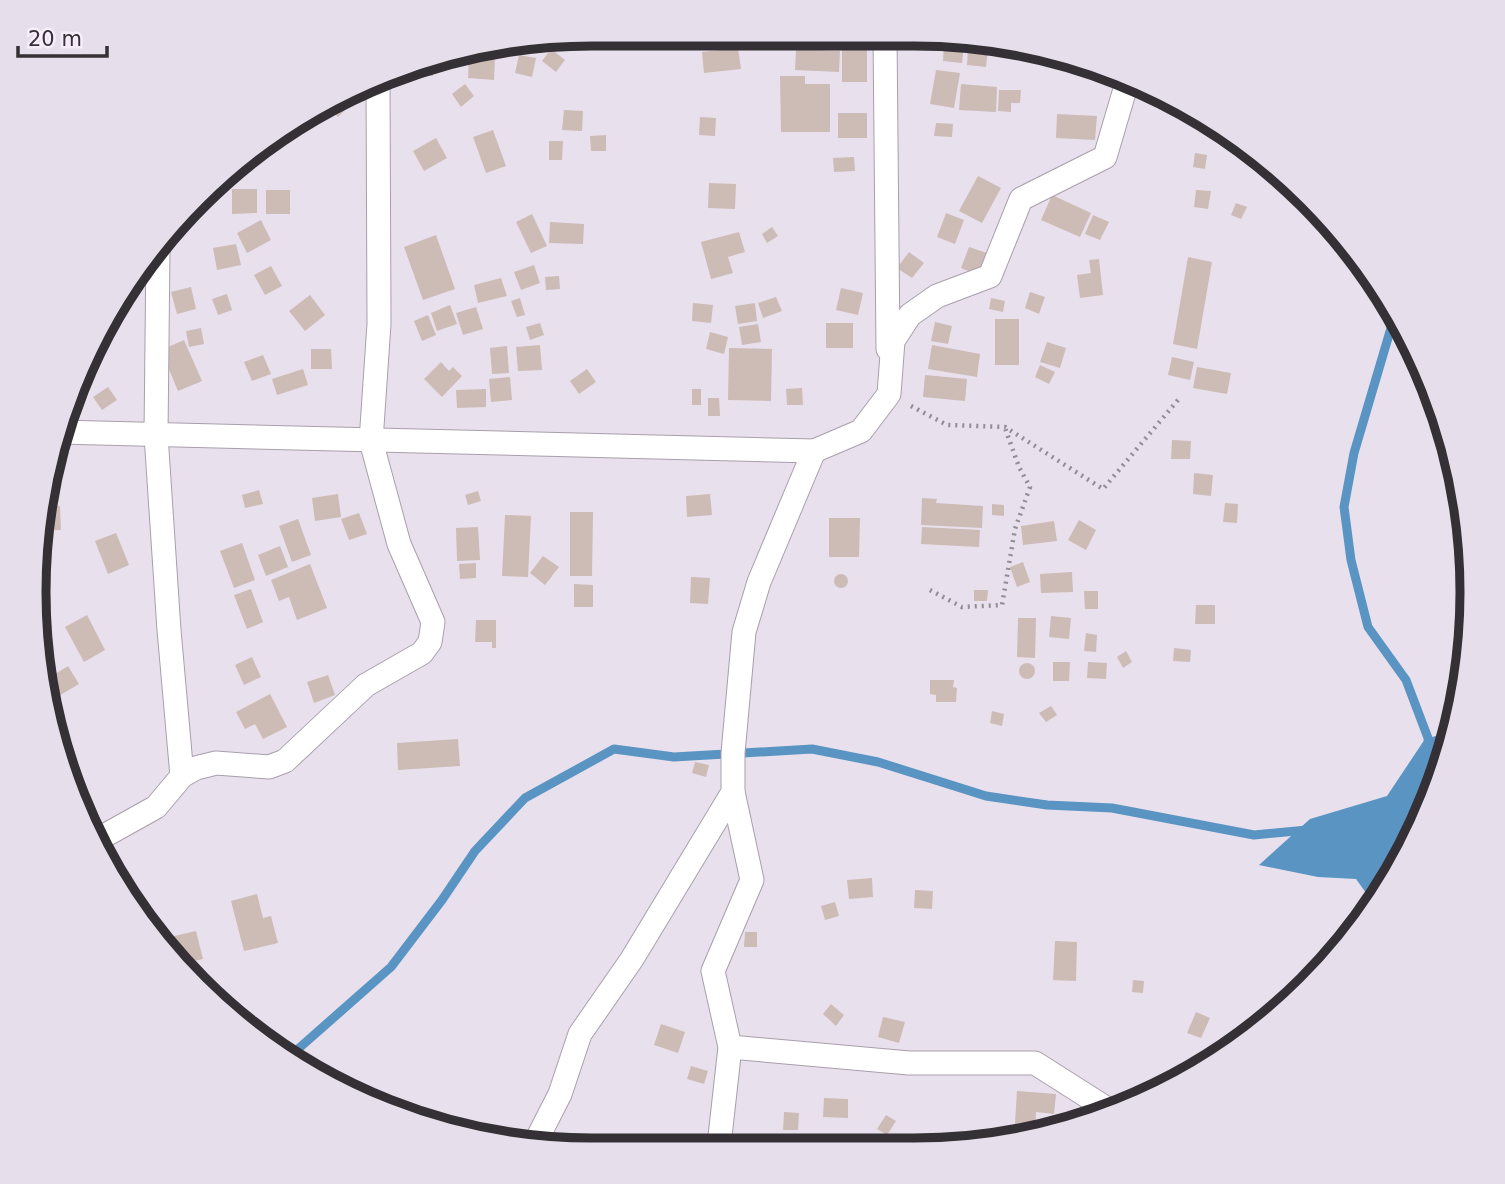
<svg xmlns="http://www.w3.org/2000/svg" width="1505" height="1184" font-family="'DejaVu Sans',sans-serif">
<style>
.water{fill:#5a94c3}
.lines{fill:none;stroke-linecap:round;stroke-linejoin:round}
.stream{stroke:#5a94c3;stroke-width:9}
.building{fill:#cdbbb6}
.street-casing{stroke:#a89fac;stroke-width:25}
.path{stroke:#938c95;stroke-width:4.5;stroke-dasharray:2 5;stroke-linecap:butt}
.street{stroke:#fff;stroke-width:23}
.rim{fill:none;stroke:#343035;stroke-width:9}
</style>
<rect width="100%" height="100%" fill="#e9e0ed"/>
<!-- water -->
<path class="water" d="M1454,731L1414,839L1374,904L1356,879L1318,877L1259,865L1310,819L1387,796L1425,739Z"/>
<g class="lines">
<!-- stream -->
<g class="stream">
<path d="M1396,311L1354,453L1344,507L1351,560L1368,627L1406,680L1428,738L1429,750"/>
<path d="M289,1057L391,967L442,900L475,851L525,798L614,749L674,757L812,749L878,762L986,796L1047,805L1112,808L1254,835L1307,830"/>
</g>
</g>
<!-- building -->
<g class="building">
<path d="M580,35L582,38L564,48L558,38Z"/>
<path d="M944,43L964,45L962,63L943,61Z"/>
<rect x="842" y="47" width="25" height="35"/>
<path d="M738,48L741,69L704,73L702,52Z"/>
<path d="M968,48L988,49L986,67L967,65Z"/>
<path d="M551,49L565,60L556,72L542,61Z"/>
<path d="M796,49L840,51L839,72L795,70Z"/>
<path d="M519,55L536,58L532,77L515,73Z"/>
<path d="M469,57L495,59L494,80L468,78Z"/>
<path d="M434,58L433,76L417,75L418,65Z"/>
<path d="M936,70L960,73L954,108L930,104Z"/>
<path d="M780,76H805V84H830V132H781Z"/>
<path d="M465,84L474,96L461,107L452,94Z"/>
<path d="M961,84L997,87L996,112L959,110Z"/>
<path d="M999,90H1021L1020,103H1011V112L998,111Z"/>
<path d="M341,96L350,105L338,117L328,107Z"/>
<path d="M564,110L583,111L582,131L562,130Z"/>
<rect x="838" y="113" width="29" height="25"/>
<path d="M1057,114L1097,116L1095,140L1056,138Z"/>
<path d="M700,117L716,118L715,136L699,135Z"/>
<path d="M936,123L953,124L952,137L934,136Z"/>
<path d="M493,130L506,166L486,173L473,137Z"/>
<path d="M606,135V151H591L590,136Z"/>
<path d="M436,138L447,158L424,171L413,151Z"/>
<path d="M549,141H563L562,160H549Z"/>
<path d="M1195,153L1207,155L1205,169L1193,167Z"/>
<path d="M854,157L855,171L834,172L833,158Z"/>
<path d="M1282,173L1298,192H1282Z"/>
<path d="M978,176L1001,188L982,223L959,211Z"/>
<path d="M709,183L736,184L735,209L708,208Z"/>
<path d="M232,189H257V213L232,214Z"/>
<rect x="266" y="190" width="24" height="24"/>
<path d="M1196,190L1211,191L1208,209L1194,207Z"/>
<path d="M1052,195L1091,213L1080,237L1041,220Z"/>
<path d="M1236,203L1247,207L1241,219L1231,215Z"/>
<path d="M946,213L964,220L955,244L937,237Z"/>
<path d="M532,214L547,246L531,253L516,222Z"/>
<path d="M1093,215L1109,222L1100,240L1085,234Z"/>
<path d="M261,220L271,240L247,253L237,233Z"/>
<path d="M550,222L584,224L583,244L549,243Z"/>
<path d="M772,227L778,236L767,243L762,234Z"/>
<path d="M739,232L745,252L728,257L733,273L711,279L701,242Z"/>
<path d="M436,235L455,289L423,300L404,247Z"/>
<path d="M236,244L241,265L217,270L213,248Z"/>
<path d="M969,247L990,254L981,276L961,268Z"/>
<path d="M909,252L924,263L912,278L897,268Z"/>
<path d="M1188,257L1212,262L1197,349L1173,344Z"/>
<path d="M1099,259L1103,295L1080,298L1077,275L1091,273L1089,260Z"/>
<path d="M534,265L540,283L521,290L514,272Z"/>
<path d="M271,266L282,286L265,295L254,275Z"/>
<path d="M559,276L560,289L546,290L545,277Z"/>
<path d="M501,278L507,296L478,303L474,285Z"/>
<path d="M191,287L196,309L177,314L171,292Z"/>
<path d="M841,288L863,293L858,315L836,310Z"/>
<path d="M1030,292L1045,297L1039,314L1025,308Z"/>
<path d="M227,294L232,310L218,315L212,299Z"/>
<path d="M310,295L325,315L305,331L289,311Z"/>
<path d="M776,297L782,311L763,318L758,303Z"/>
<path d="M520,298L525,315L517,317L511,301Z"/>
<path d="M991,298L1005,301L1003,312L989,309Z"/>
<path d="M693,303L713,305L711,323L692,321Z"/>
<path d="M755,303L757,321L738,324L735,306Z"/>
<path d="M450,305L457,324L437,331L431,313Z"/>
<path d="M476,307L483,329L463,335L456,313Z"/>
<path d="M428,315L436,335L422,341L414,321Z"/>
<rect x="995" y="319" width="24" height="46"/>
<path d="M935,322L952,326L948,344L931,341Z"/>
<path d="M540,323L544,335L530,340L526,327Z"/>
<rect x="826" y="323" width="27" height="25"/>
<path d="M758,324L761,342L742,345L739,327Z"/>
<path d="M201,328L204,344L189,347L186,331Z"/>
<path d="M710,332L728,337L724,354L706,349Z"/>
<path d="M184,340L202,381L178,391L161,350Z"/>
<path d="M1047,342L1066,348L1060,368L1040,362Z"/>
<path d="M540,345L542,370L518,371L516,347Z"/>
<path d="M932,345L980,354L977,377L928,369Z"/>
<path d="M507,346L509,373L492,374L490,348Z"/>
<path d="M729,348L772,349L771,401L728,400Z"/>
<path d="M311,349H331L332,369H311Z"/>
<path d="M263,355L271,374L252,381L244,362Z"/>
<path d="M1172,357L1194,362L1190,380L1168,375Z"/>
<path d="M441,362L449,371L453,367L462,376L442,397L424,379Z"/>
<path d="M1040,365L1055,372L1049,384L1035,377Z"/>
<path d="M1197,367L1231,373L1227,394L1193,388Z"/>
<path d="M303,369L308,385L277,395L272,379Z"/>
<path d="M587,369L596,382L579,394L570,381Z"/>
<path d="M925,375L967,379L965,401L923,397Z"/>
<path d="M510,377L512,400L491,402L489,379Z"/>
<path d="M108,387L117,400L102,410L93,397Z"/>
<path d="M802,388L803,405H787L786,389Z"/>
<path d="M486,389V407L457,408L456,390Z"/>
<rect x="692" y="389" width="9" height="16"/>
<path d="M708,398H719L720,416H708Z"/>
<path d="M1172,440L1191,441L1190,459H1171Z"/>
<path d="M1194,473L1213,475L1211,496L1193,494Z"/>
<path d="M259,490L263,504L245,508L242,495Z"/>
<path d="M478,491L481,501L468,505L465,495Z"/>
<path d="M338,494L341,517L315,521L312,498Z"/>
<path d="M710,494L712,515L687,517L686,496Z"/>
<path d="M922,498L937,499L936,503L983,506L982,528L921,525Z"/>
<path d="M1225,503L1238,504L1237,523L1223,522Z"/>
<path d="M992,504L1004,505V516L992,515Z"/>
<path d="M60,506L61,530L41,531L45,507Z"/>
<path d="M570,512H593L592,576H570Z"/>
<path d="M359,513L367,534L349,540L341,519Z"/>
<path d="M505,515L531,516L528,577L502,576Z"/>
<path d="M829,518H860L859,557H829Z"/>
<path d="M298,519L311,555L292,562L279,526Z"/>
<path d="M1079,520L1096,530L1086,550L1068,540Z"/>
<path d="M1054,521L1057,541L1023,545L1021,526Z"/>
<path d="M478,527L480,560L457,561L456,528Z"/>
<path d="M922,527L980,530L979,547L921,544Z"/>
<path d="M116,533L129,565L108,574L95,541Z"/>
<path d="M242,543L255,580L234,588L220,551Z"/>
<path d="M280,546L288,567L266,576L258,555Z"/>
<path d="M543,556L559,567L545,585L530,573Z"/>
<path d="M1023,562L1030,582L1017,587L1010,567Z"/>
<path d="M476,563V578L460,579L459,564Z"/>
<path d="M310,564L327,608L297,620L289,597L279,601L271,580Z"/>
<path d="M1072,572L1073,592L1041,593L1040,574Z"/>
<circle cx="841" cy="581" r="7"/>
<path d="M691,577L710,578L708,604L690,603Z"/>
<path d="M574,584L593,585V607H574Z"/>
<path d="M251,589L263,622L247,629L234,595Z"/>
<path d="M974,590H988L987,601H974Z"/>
<path d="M1084,591H1098V609H1085Z"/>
<path d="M1196,605H1215V624H1195Z"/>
<path d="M87,615L105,650L84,662L65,627Z"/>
<path d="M1051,616L1071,618L1069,639L1049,637Z"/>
<path d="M1018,618H1036L1035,658L1017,657Z"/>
<path d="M476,620H496V648H492V642H475Z"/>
<path d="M1086,633L1097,635L1096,652L1084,651Z"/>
<path d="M39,639H49L50,659H42Z"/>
<path d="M1174,648L1191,650L1190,662L1173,661Z"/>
<path d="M1126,651L1132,662L1123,668L1117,657Z"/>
<path d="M252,657L261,677L244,685L235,665Z"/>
<path d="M1053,662H1070L1069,681H1053Z"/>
<path d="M1088,662L1107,663L1106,679L1087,678Z"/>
<circle cx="1027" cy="671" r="8"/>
<path d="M68,666L79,684L57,697L47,679Z"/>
<path d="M328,675L335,695L314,703L307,682Z"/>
<path d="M930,680H954L953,687L957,688L956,702H936V695L930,694Z"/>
<path d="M270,694L287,727L263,739L255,724L245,729L236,712Z"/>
<path d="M54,698L62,720L51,724L48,700Z"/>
<path d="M1051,706L1057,715L1046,722L1039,713Z"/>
<path d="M992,711L1004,714L1002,726L990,723Z"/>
<path d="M458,739L460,766L398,770L397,743Z"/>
<path d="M695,762L709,765L706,777L692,773Z"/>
<path d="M872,878L873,897L849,899L847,880Z"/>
<path d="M915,890L933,891L932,909L914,908Z"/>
<path d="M257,894L263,918L271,916L278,943L244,951L231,901Z"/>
<path d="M835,902L839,916L825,920L821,906Z"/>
<path d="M196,931L203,959L177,965L170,937Z"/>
<path d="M745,932H757V947H744Z"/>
<path d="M1055,941L1077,942L1076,981L1053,980Z"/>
<path d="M1133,980L1144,981L1143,993L1132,992Z"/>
<path d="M831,1004L844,1015L836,1026L823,1014Z"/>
<path d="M1196,1012L1210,1018L1201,1038L1187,1033Z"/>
<path d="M883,1017L905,1022L899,1043L878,1037Z"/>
<path d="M661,1024L685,1032L678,1053L654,1045Z"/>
<path d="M691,1066L708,1071L704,1084L687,1079Z"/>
<path d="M1017,1091L1056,1094L1054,1114L1036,1112L1035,1135L1014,1139Z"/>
<path d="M824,1098L848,1099V1118L823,1117Z"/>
<path d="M784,1112L799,1113L798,1130H783Z"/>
<path d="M886,1115L896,1121L887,1135L877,1129Z"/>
</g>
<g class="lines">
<!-- street casing -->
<g class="street-casing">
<g id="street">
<path d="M885,34L888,349"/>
<path d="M158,248L156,435L169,630L182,776"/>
<path d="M59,432L814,451L861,431L889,394L893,341L910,315L937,296L990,276L1021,199L1105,157L1128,79"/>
<path d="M95,841L156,807L182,776L196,768L216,763L269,767L285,761L366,685L422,653L430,642L433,622L399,544L371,441L379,324L378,81"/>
<path d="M730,1047L909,1063H1035L1109,1110"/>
<path d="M536,1141L560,1094L580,1034L632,959L733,792V753L744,632L759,582L814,451"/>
<path d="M719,1145L730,1047L713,971L752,880L733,792"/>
</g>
</g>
<!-- path -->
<g class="path">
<path d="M911,406L947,425L1005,427L1103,489L1178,400"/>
<path d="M930,590L962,607L1002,605L1015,529L1030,487L1019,467L1005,428"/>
</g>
<!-- street -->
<use href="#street" class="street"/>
</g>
<!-- crop -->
<path d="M0 0H1505V1184H0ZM592 46H914A546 546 0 0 1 1460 592V592A546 546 0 0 1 914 1138H592A546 546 0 0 1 46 592V592A546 546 0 0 1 592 46Z" fill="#e7deeb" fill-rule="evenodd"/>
<path class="rim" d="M592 46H914A546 546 0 0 1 1460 592V592A546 546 0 0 1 914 1138H592A546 546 0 0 1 46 592V592A546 546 0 0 1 592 46Z"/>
<!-- scale -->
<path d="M18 46v10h89v-10" fill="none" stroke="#343035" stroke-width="3.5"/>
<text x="28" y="46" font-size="21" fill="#343035" stroke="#f7edfb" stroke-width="5" paint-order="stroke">20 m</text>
</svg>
